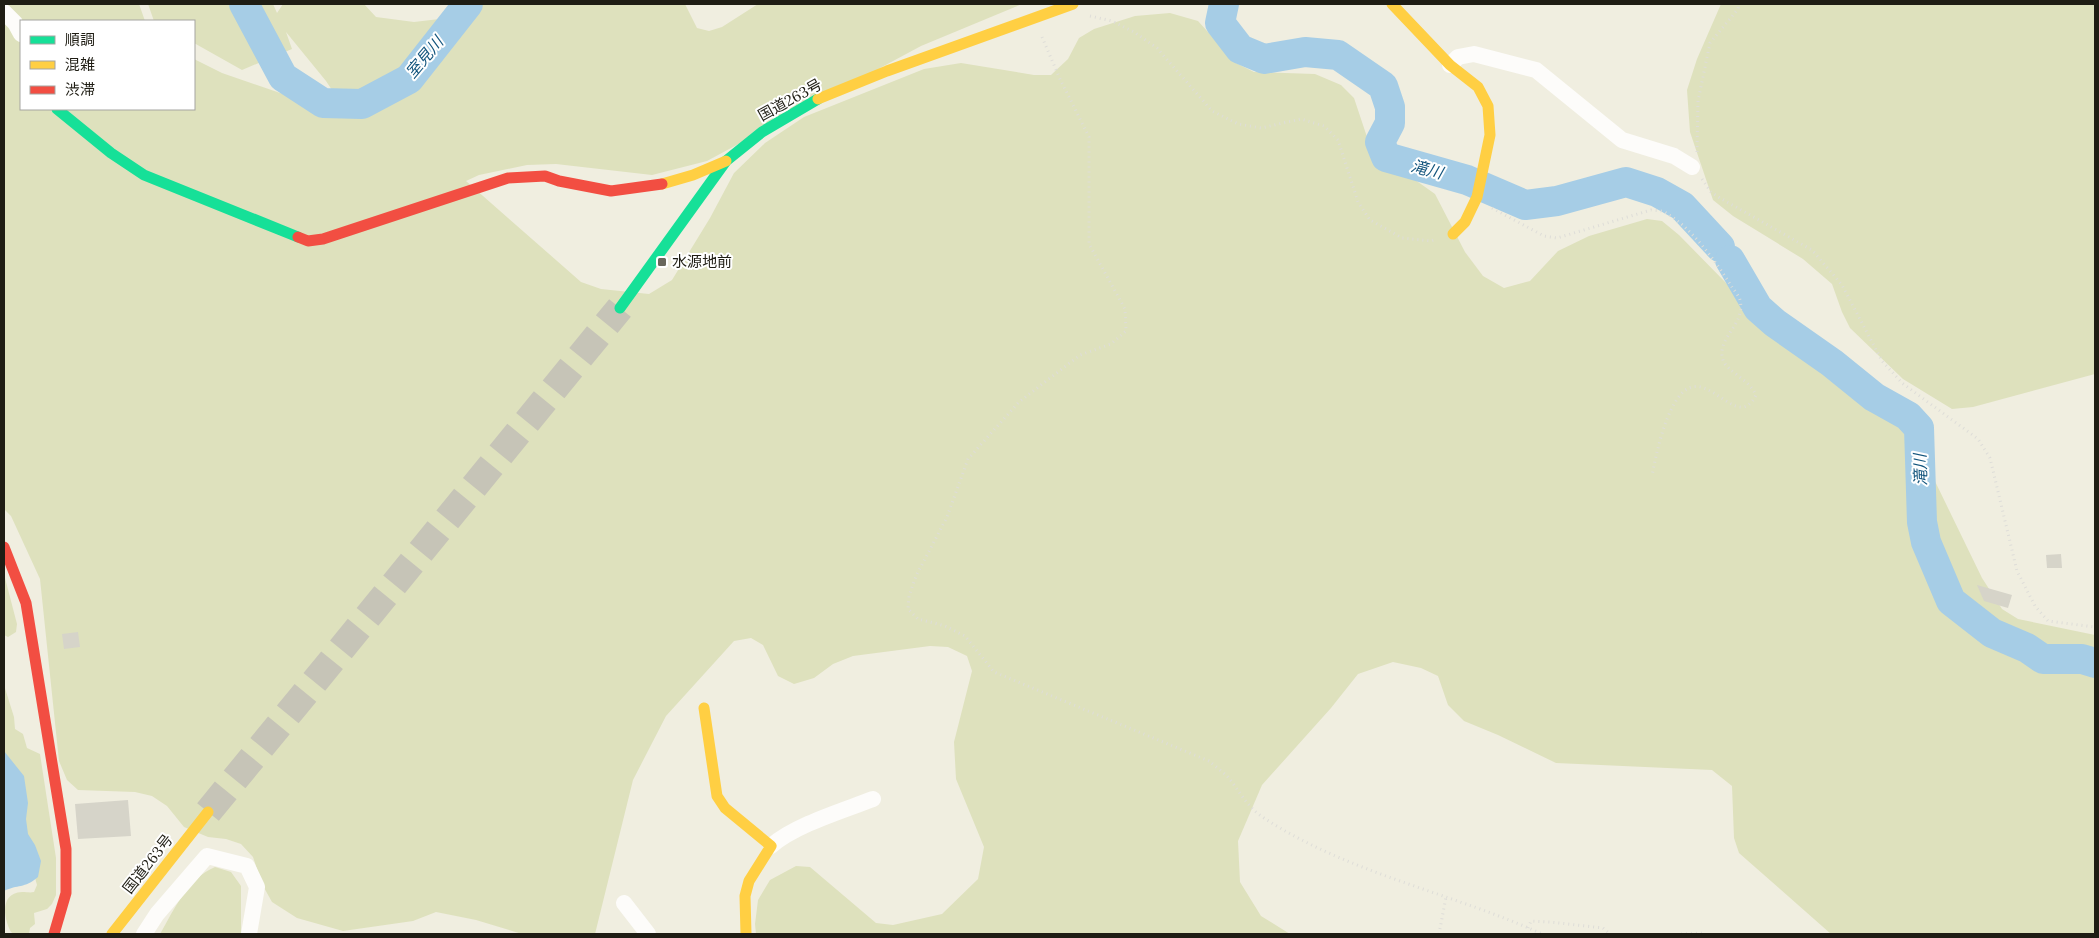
<svg xmlns="http://www.w3.org/2000/svg" width="2099" height="938" font-family="Lora,'Noto Sans JP',serif">
<style>
.green{fill:#dee1bd}
.water{fill:#a6cde6}
.lines{fill:none;stroke-linecap:round;stroke-linejoin:round}
.river{stroke:#a6cde6;stroke-width:30}
.building{fill:#d6d4c9}
.highway-tunnel{stroke:#c6c4b7;stroke-width:28;stroke-dasharray:28 14;stroke-linecap:butt}
.path{stroke:#deddd8;stroke-width:3;stroke-dasharray:1 4;stroke-linecap:butt}
.street{stroke:#fdfcfa;stroke-width:16}
.fast{stroke:#16e098;stroke-width:11}
.slow{stroke:#ffcf43;stroke-width:11}
.jam{stroke:#f24e42;stroke-width:11}
.poi-dot{fill:#68665b;stroke:#fff;stroke-width:2}
.labels{text-anchor:middle;stroke-width:4;stroke-linejoin:round;paint-order:stroke}
.street-label{font-size:15px;fill:#1f1d14;stroke:#fff}
.poi-label{font-size:15px;fill:#1f1d14;stroke:#fff;text-anchor:start}
.water-label{font-size:16px;font-style:italic;fill:#13557d;stroke:#fff}
</style>
<rect width="100%" height="100%" fill="#f0eee0"/>
<!-- green -->
<g class="green">
<path d="M4,4H139L145,21H21V109H194V59L222,73L350,117L326,81L286,32L292,49L242,70L194,43V21H154L148,4H273L277,13L283,4H364L376,17L414,22L448,18L478,4H685L697,28L709,31L722,27L758,4H1022L921,46L707,161L652,175L556,164L527,165L479,175L466,181L581,282L601,289L649,294L672,280L710,218L734,173L765,143L804,117L924,69L961,63L1034,75H1051L1068,59L1079,38L1094,29L1135,16L1170,13L1198,21L1236,63L1254,72L1315,74L1341,85L1354,98L1367,137L1379,158L1411,177L1435,194L1465,252L1483,276L1504,288L1530,281L1558,251L1589,236L1647,219L1662,221L1679,235L1785,343L1905,423L1913,436L1982,578L2002,609L2018,619L2095,635V934H1831L1739,853L1734,838L1732,786L1712,770L1556,763L1498,735L1464,721L1448,705L1438,676L1421,668L1393,662L1358,674L1331,708L1262,785L1238,841L1240,882L1261,916L1290,934H756L755,924L758,900L770,880L796,866L810,867L876,923L893,925L942,914L978,879L984,847L956,779L954,742L972,671L967,656L948,647L930,646L853,656L833,664L814,678L794,684L778,676L763,645L751,638L734,641L666,716L633,780L595,934H522L476,920L436,912L413,921L343,931L297,918L272,902L262,884L253,857L241,844L226,839L208,837L184,827L167,806L152,796L135,792L78,790L67,780L59,761L40,579L11,516L4,509Z"/>
<path d="M1721,4H2095V374L1973,407L1952,409L1903,379L1850,328L1842,312L1832,284L1803,259L1733,216L1713,200L1690,132L1687,90L1697,59Z"/>
<path d="M4,574L17,624L16,632L8,637L4,635Z"/>
<path d="M4,685L14,717L15,729L23,734L27,748L40,754L56,858V895L52,904L47,909L34,913L35,924L30,928L29,934H14L11,932C3,917 0,893 22,892C27,892 30,893 34,892L37,885L4,764Z"/>
<path d="M215,867L231,872L241,886V934H160C174,910 187,879 215,867Z"/>
</g>
<!-- water -->
<path class="water" d="M4,751L24,776L28,803L26,819L28,834L35,845L41,861L38,877C24,889 18,884 4,891Z"/>
<g class="lines">
<!-- river -->
<g class="river">
<path d="M244,4L283,77L323,103L362,104L409,79L468,4"/>
<path d="M1224,4L1220,23L1240,49L1264,59L1305,52L1338,55L1383,86L1390,107V123L1380,142L1386,157L1467,180L1525,205L1557,201L1626,182L1657,192L1682,206L1720,247"/>
<path d="M1730,260L1758,308L1775,323L1832,363L1874,397L1908,416L1919,428L1922,522L1926,542L1951,601L1992,633L2027,648L2043,659H2082L2095,663"/>
</g>
</g>
<!-- building -->
<g class="building">
<path d="M2061,554L2062,568H2047L2046,555Z"/>
<path d="M1977,585L2012,595L2008,608L1984,601Z"/>
<path d="M78,632L80,647L64,649L62,634Z"/>
<path d="M128,800L131,836L78,839L75,804Z"/>
</g>
<g class="lines">
<!-- highway-tunnel -->
<path class="highway-tunnel" d="M208,812L620,308"/>
<!-- path -->
<g class="path">
<path d="M1090,16L1112,21L1134,32L1157,48L1212,111L1238,124L1261,128L1301,119L1324,126L1338,140L1358,202L1370,220L1402,238L1431,241L1436,239"/>
<path d="M1042,37L1060,79L1089,137V244L1125,309L1126,331L1111,344L1080,355L1019,402L968,459L947,517L916,576L909,596L908,609L918,619L945,626L965,636L994,672L1209,761C1215,766 1223,772 1229,778C1239,791 1247,806 1261,816C1346,873 1450,892 1542,934"/>
<path d="M1697,152L1698,101L1710,43L1738,9L1739,4"/>
<path d="M1702,179L1711,192L1720,198L1812,250L1842,285L1882,361L1902,383L1978,439L1990,458L2017,571L2035,606L2048,621L2095,627"/>
<path d="M1492,208L1544,236L1557,238L1651,210C1656,211 1662,210 1666,213C1692,228 1716,262 1732,287C1734,290 1739,296 1740,300C1746,325 1716,337 1723,360C1726,371 1749,379 1756,395C1738,432 1710,370 1684,391C1666,407 1656,454 1652,476"/>
<path d="M1528,928L1531,921L1550,922L1603,928L1610,934"/>
<path d="M1439,934L1446,897"/>
<path d="M1681,934L1706,933"/>
</g>
<!-- street -->
<g class="street">
<path d="M4,12L15,23L21,34"/>
<path d="M1450,65L1458,57L1474,54L1536,70L1622,140L1674,156L1692,167"/>
<path d="M771,846C795,825 842,811 873,799"/>
<path d="M624,903L648,934"/>
<path d="M144,934L157,914L207,856L247,866L257,887L249,934"/>
</g>
<!-- fast -->
<g class="fast">
<path d="M57,109L111,153L144,175L298,237"/>
<path d="M620,308L726,161L762,132L818,99"/>
</g>
<!-- slow -->
<g class="slow">
<path d="M1392,4L1450,65L1478,87L1488,106L1490,135L1477,197L1465,222L1453,234"/>
<path d="M818,99L887,71L1073,4"/>
<path d="M662,184L693,175L726,161"/>
<path d="M704,708L717,796L725,808L771,846L749,881L745,896L746,934"/>
<path d="M112,934L208,812"/>
</g>
<!-- jam -->
<g class="jam">
<path d="M298,237L308,241L323,239L508,178L545,176L559,181L611,191L662,184"/>
<path d="M4,547L26,603L66,849V893L54,934"/>
</g>
</g>
<!-- markers -->
<rect class="poi-dot" x="657" y="257" width="10" height="10" rx="2.5"/>
<g class="labels">
<!-- street labels -->
<g class="street-label">
<text transform="translate(790 100) rotate(-29)" y="5">国道263号</text>
<text transform="translate(148 864) rotate(-52)" y="5">国道263号</text>
</g>
<!-- poi labels -->
<g class="poi-label">
<text x="672" y="267">水源地前</text>
</g>
<!-- water labels -->
<g class="water-label">
<text transform="translate(424 57) rotate(-50)" y="6">室見川</text>
<text transform="translate(1427 169) rotate(15)" y="6">滝川</text>
<text transform="translate(1920 470) rotate(-92)" y="6">滝川</text>
</g>
</g>
<!-- border -->
<rect width="2099" height="938" fill="none" stroke="#1f1d14" stroke-width="10"/>
<!-- legend -->
<rect x="20" y="20" width="175" height="90" fill="#ffffff" stroke="#a5a5a1"/>
<rect x="30" y="36" width="25" height="8" fill="#16e098" stroke="#a5a5a1"/>
<text x="65" y="45" font-size="15" fill="#1f1d14">順調</text>
<rect x="30" y="61" width="25" height="8" fill="#ffcf43" stroke="#a5a5a1"/>
<text x="65" y="70" font-size="15" fill="#1f1d14">混雑</text>
<rect x="30" y="86" width="25" height="8" fill="#f24e42" stroke="#a5a5a1"/>
<text x="65" y="95" font-size="15" fill="#1f1d14">渋滞</text>
</svg>
